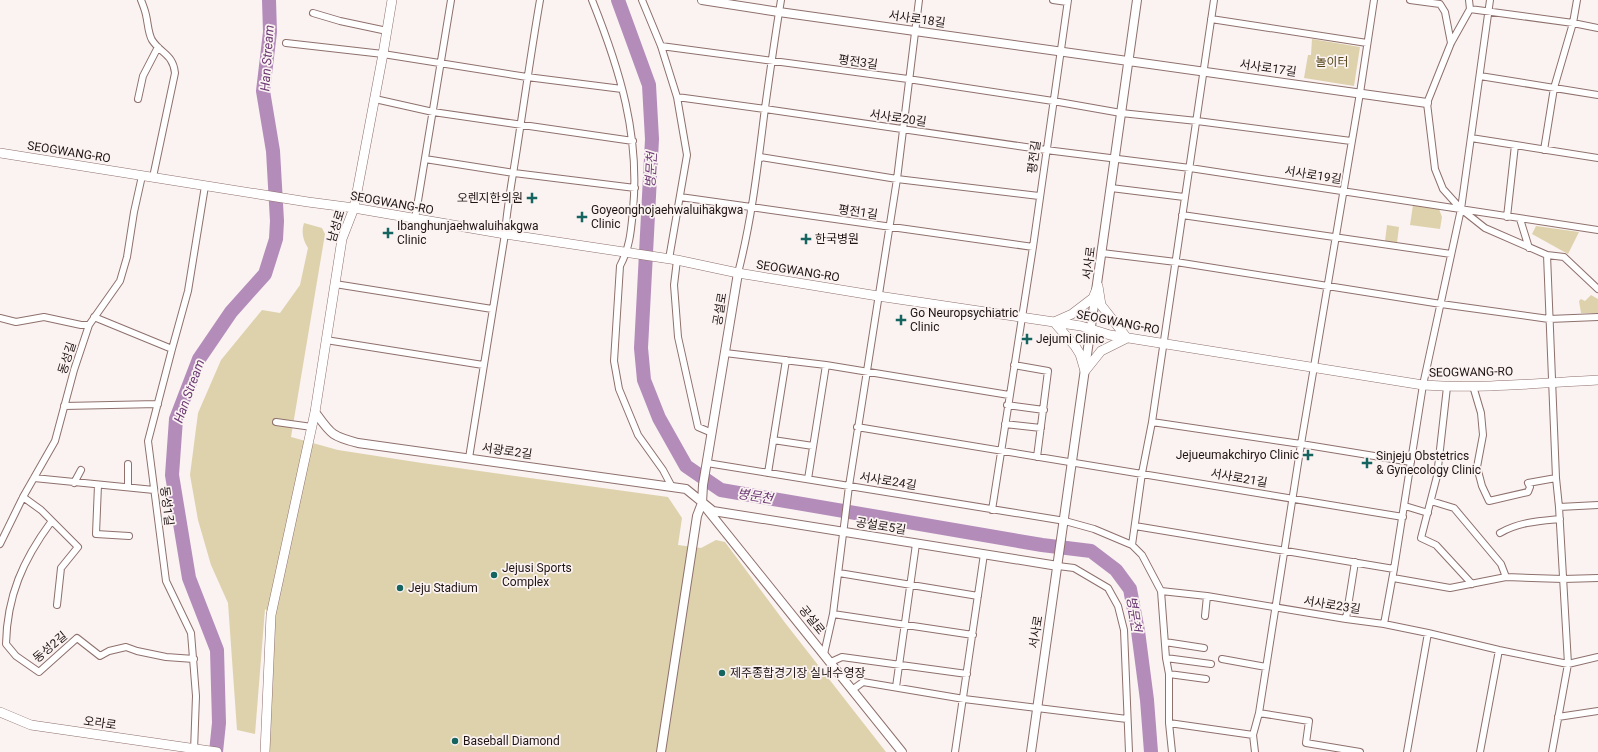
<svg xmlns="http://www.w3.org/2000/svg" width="1598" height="752" viewBox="0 0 1598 752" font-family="Roboto,'Noto Sans KR',sans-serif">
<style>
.green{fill:#ded2ac}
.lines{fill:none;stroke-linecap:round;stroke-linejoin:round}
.river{stroke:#b48cba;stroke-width:14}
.minor-casing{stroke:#8e706c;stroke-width:8}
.tertiary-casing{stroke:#8e706c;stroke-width:10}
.secondary-casing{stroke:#8e706c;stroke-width:10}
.minor{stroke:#fff;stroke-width:6}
.tertiary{stroke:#fff;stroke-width:8}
.secondary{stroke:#fff;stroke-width:9}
.poi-dot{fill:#16645f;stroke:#faf3f2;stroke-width:1.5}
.labels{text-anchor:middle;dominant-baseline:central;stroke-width:3.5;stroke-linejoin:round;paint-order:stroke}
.street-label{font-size:12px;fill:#201413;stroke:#faf3f2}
.park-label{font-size:12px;fill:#524315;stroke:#faf3f2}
.poi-label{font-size:12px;fill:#201413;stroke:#faf3f2;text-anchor:start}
.water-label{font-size:13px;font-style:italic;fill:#6d3a75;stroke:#faf3f2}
</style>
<rect width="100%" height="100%" fill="#faf3f2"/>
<path class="green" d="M1312 39 1360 47 1354 86 1304 78 1308 55H1311Z
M1413 205 1439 209 1442 217 1440 229 1410 225Z
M304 223 322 228 325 234 291 437 338 450 422 463 668 497 682 518 678 545 701 548 716 540 725 542 786 624 886 752H266L271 615 265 609 255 734 237 730 228 603 211 565 198 520 190 475 198 413 221 360 262 310 280 313 300 285 308 248C303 240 301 232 304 223Z
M1387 225 1399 227 1397 243 1385 241Z
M1536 226 1579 232 1568 254 1532 234Z
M1591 295 1598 299V313H1581L1579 301 1581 299 1585 301Z"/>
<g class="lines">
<path class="river" d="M618 0 649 85 652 139 641 348 644 380 659 418 686 466 721 490 1042 545 1091 551 1116 570 1130 589 1138 631 1147 700 1151 752
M216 752 219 723 217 650 189 578 172 475 176 419 199 359 231 312 265 274 276 239 277 221 273 151 263 91 270 32 269 0"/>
<defs>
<path id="minor" d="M141 0C143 5 145 10 146 15 148 23 148 33 152 40 161 54 173 54 175 73L153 177
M592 0C620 70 640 135 633 210 631 231 630 247 620 266L614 361 619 389 638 435 663 470 672 487
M642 0 661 46 677 97 687 155 669 259
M1053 0 1067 2
M1410 0 1440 4 1445 12 1451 43
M1469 0 1470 9 1451 43 1427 103 1435 169 1443 189 1461 209 1485 228 1547 255 1564 257 1598 289
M1470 9 1573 23 1598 28
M313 13 340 21 387 31
M1211 19 1367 43
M286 43 383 54 527 77 622 89
M661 46 908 79 1053 101 1121 113 1197 121 1351 141
M1480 76 1598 95
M677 97 765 109 1046 150 1190 168 1598 230
M138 99 143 76 158 47
M375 99 433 112 633 141
M1471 138 1598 158
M1544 150 1554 88 1573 23 1577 0
M760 157 897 179 1039 196
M425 159 514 173 635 188
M1111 188 1184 197
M680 197 1033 247
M1182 215 1451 254
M1507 217 1515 145
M415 219 451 0
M1520 219 1529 248
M1102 253 1176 262 1441 304 1549 319 1598 317
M1547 255 1556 478 1559 507 1568 664 1552 752
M677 260 674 285 678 337 698 427 712 433
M738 273C752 219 758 164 765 108 770 72 775 36 781 0
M335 284 492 309
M94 317 172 349 148 441 166 581 191 633 196 696 194 751
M0 318 16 322 44 317 81 325H89
M326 340 483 365
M172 349 188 291 205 186
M725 353 826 365 1009 395
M1014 365 1048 371 1037 457
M1473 386 1481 413 1483 435 1477 467 1482 486 1489 501 1528 492 1530 487 1528 483 1556 478
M1447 387 1437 476 1421 538 1436 545 1472 584
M1007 405 1044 410
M64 406 158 404
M276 422 312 427
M1152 422 1301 444 1411 462
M1005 424 1041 428
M857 427 1403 517
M773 440 813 446
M469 458 505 234C507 207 512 181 516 155 524 103 531 52 540 0
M707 463 1065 521 1094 529 1132 545 1142 555 1161 591 1166 658 1169 674V723L1172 752
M128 464V487
M768 473 786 360
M34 478 154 490
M808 479 826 365
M74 483 81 470
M98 485 96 534 129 536
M23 497 41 510 78 547 61 568 57 605
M1431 501 1454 508 1501 564 1506 577
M1405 506 1428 513
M1559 507 1598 505
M992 510 1033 247 1068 0
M51 522C23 560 7 596 6 644L16 656 39 672 77 638 100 656 109 651 126 647 137 651 166 657 194 659
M1135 526 1394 569
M1500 533C1519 522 1539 521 1560 519
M0 544 23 497 55 441 74 370 89 325 120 281 127 257 134 212 142 176
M1132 545 1142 473 1152 422 1214 0
M1058 566 1074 568 1108 588 1118 606 1124 630 1129 752
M839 573 978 596
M1393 578 1450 588 1506 577 1563 579 1598 578
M1161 591 1207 596 1346 619 1384 624 1428 633 1499 650 1568 664 1598 657
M833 614 973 635
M1205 616 1207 596
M1346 619 1355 562
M1384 624 1394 569 1423 385 1461 209 1490 0
M1165 642 1204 648
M824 654 833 614 849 486 897 179 919 0
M1166 658 1211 664
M1222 659 1266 667
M831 662 842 657 967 674
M1169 674 1206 679
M896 687 916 544
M852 690 863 682 964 699 1127 719
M1259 713 1309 721 1306 743 1360 752
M1558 717 1598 711
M1169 723 1253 735
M955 752 984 554
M1255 752 1253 735 1259 713 1301 444 1360 93 1374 0
M1407 752 1428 633
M1480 752 1499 650"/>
<path id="tertiary" d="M702 0 779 12 1427 103
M738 273 703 485 702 503 902 752
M315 412C331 434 331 436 358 443L672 487 686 489 713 511 1058 566
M661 752 697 516 702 503
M1031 752 1137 0"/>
<path id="secondary" d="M0 153 308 202 354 208 505 234 677 260 738 273 878 296 1081 326 1110 335 1423 385C1481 389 1540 383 1598 380
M1085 371 1080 354 1075 346 1054 322 1072 314 1093 298 1098 286
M1085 371 1101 351 1127 338 1101 305 1098 286
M0 712 31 725 217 752
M265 752 271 615 315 412 342 239 354 208 383 54 392 0"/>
</defs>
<use href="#minor" class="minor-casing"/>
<use href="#tertiary" class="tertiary-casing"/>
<use href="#secondary" class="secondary-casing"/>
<use href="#minor" class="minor"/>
<use href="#tertiary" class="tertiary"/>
<use href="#secondary" class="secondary"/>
</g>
<g class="poi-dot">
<path d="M530 192h4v4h4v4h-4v4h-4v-4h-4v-4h4z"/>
<path d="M580 211h4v4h4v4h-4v4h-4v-4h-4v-4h4z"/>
<path d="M386 227h4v4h4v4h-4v4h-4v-4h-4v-4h4z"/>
<path d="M804 233h4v4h4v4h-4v4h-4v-4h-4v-4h4z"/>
<path d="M899 314h4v4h4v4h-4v4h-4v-4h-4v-4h4z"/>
<path d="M1025 333h4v4h4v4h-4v4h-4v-4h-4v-4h4z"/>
<path d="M1306 449h4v4h4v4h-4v4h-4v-4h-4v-4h4z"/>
<path d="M1365 457h4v4h4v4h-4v4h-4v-4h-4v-4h4z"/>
<circle cx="494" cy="575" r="4"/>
<circle cx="400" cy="588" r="4"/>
<circle cx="722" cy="673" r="4"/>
<circle cx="455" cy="741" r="4"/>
</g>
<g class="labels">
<g class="street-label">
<text transform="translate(917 19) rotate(8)">서사로18길</text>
<text transform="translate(858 62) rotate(8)">평전3길</text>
<text transform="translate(1268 68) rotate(8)">서사로17길</text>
<text transform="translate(898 118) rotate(8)">서사로20길</text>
<text transform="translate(69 152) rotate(9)">SEOGWANG-RO</text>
<text transform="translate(1034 157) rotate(-82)">평전길</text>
<text transform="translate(1313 175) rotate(9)">서사로19길</text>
<text transform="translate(392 203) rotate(10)">SEOGWANG-RO</text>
<text transform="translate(858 212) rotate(8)">평전1길</text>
<text transform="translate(336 226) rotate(-73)">남성로</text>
<text transform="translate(1089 263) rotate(-83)">서사로</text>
<text transform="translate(798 271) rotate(9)">SEOGWANG-RO</text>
<text transform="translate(720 309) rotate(-81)">공설로</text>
<text transform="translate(1118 322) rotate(11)">SEOGWANG-RO</text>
<text transform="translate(67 358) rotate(-72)">동성길</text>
<text transform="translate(1471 372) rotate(-1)">SEOGWANG-RO</text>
<text transform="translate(507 451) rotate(8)">서광로2길</text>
<text transform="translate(1239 478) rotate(10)">서사로21길</text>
<text transform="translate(888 481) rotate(9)">서사로24길</text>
<text transform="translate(167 506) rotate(83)">동성1길</text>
<text transform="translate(881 526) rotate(9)">공설로5길</text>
<text transform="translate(1332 605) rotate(9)">서사로23길</text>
<text transform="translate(812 620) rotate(51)">공설로</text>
<text transform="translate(1036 632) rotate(-81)">서사로</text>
<text transform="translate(50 647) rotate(-40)">동성2길</text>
<text transform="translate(100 723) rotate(8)">오라로</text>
</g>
<g class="park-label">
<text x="1332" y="62">놀이터</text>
</g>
<g class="poi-label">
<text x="523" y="198" text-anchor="end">오렌지한의원</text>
<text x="591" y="210">Goyeonghojaehwaluihakgwa<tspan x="591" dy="14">Clinic</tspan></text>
<text x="397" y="226">Ibanghunjaehwaluihakgwa<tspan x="397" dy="14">Clinic</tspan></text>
<text x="815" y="239">한국병원</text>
<text x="910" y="313">Go Neuropsychiatric<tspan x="910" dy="14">Clinic</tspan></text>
<text x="1036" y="339">Jejumi Clinic</text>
<text x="1299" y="455" text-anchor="end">Jejueumakchiryo Clinic</text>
<text x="1376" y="456">Sinjeju Obstetrics<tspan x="1376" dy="14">&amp; Gynecology Clinic</tspan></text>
<text x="502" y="568">Jejusi Sports<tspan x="502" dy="14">Complex</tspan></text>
<text x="408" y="588">Jeju Stadium</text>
<text x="730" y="673">제주종합경기장 실내수영장</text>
<text x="463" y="741">Baseball Diamond</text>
</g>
<g class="water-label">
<text transform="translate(267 58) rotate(-86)">Han Stream</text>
<text transform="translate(651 170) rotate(-87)">병문천</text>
<text transform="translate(189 391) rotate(-70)">Han Stream</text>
<text transform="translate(755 496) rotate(9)">병문천</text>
<text transform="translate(1134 614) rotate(81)">병문천</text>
</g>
</g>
</svg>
